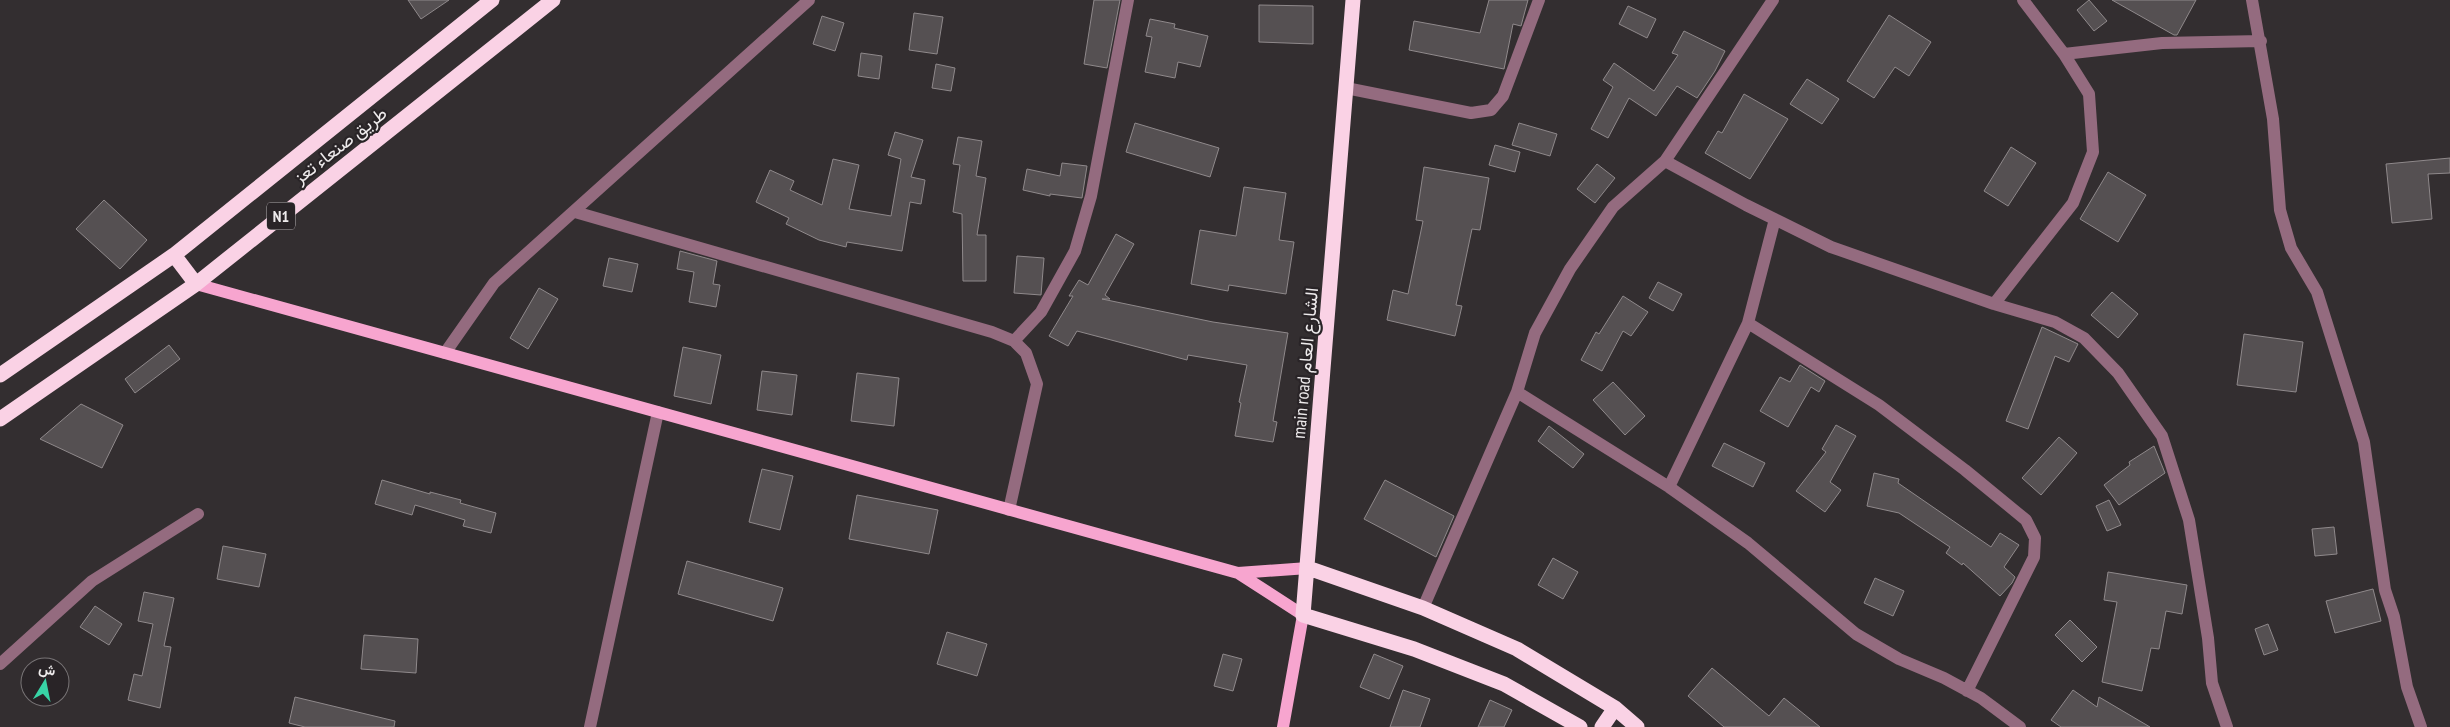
<svg xmlns="http://www.w3.org/2000/svg" width="2450" height="727" viewBox="0 0 2450 727" font-family="'PT Sans Narrow',Vazirmatn,sans-serif">
<style>
.building{fill:#555052;stroke:#8f898b}
.lines{fill:none;stroke-linecap:round;stroke-linejoin:round}
.minor{stroke:#946b7f;stroke-width:12}
.major{stroke:#f7a5cf;stroke-width:12}
.highway{stroke:#fad2e5;stroke-width:15}
.labels{text-anchor:middle;dominant-baseline:central;stroke-width:4.5;stroke-linejoin:round;paint-order:stroke}
.shield{fill:#292427;stroke:#b3afb1;stroke-width:1}
.shield-label{font-size:16px;font-weight:bold;fill:#eeebec}
.street-label{font-size:18px;fill:#eeebec;stroke:#292427}
</style>
<rect width="100%" height="100%" fill="#332e30"/>
<path class="building" d="M408 0H449L421 19Z
M1094 0H1120L1107 68 1084 64Z
M1489 0H1528L1521 26 1513 24 1504 69 1409 50 1414 21 1480 33Z
M2089 0 2107 21 2094 31 2077 10Z
M2112 0H2196L2177 35H2174Z
M1259 5 1313 6V44L1259 42Z
M1628 6 1656 19 1647 38 1619 24Z
M914 13 943 17 937 54 909 50Z
M1889 15 1931 42 1909 76 1895 67 1874 98 1847 81Z
M822 16 844 23 835 51 813 44Z
M1150 19 1175 24 1174 28 1208 36 1200 67 1178 62 1175 78 1145 72 1152 37 1146 36Z
M1684 31 1725 51 1715 71 1697 98 1677 86 1656 116 1629 98 1608 138 1591 129 1613 87 1603 80 1614 63 1654 91 1678 55 1672 53Z
M861 53 882 56 879 79 858 76Z
M936 64 955 68 951 91 932 88Z
M1807 79 1839 99 1822 124 1790 104Z
M1744 94 1788 119 1750 179 1705 153 1718 131 1722 133Z
M1135 123 1219 148 1210 177 1126 152Z
M1519 123 1557 134 1550 156 1512 145Z
M895 132 923 140 911 177 925 180 921 204 910 202 902 251 847 242 846 247 819 240 786 224 789 218 756 202 770 170 794 181 790 190 822 205 833 159 859 165 849 209 891 216 901 159 888 155Z
M958 137 982 141 976 176 986 178 977 235H986V281H963L962 214 953 212 960 165 953 164Z
M1495 145 1520 152 1515 172 1489 165Z
M2011 147 2036 163 2008 206 1984 191Z
M2450 158V173L2428 174 2432 219 2392 223 2386 164Z
M1062 163 1087 166 1082 198 1050 194V196L1023 190 1027 169 1060 176Z
M1597 164 1615 178 1595 203 1577 189Z
M1424 167 1489 178 1480 230 1472 229 1456 305 1462 306 1455 336 1387 320 1393 290 1408 294 1423 221 1416 220Z
M2108 172 2146 195 2118 242 2080 219Z
M1244 187 1286 193 1279 240 1294 242 1286 294 1229 285 1228 291 1191 284 1200 230 1236 236Z
M104 200 147 240 120 269 76 229Z
M1116 234 1134 244 1105 295 1110 299H1102L1213 322 1288 333 1273 421 1277 422 1273 442 1235 436 1241 403 1239 402 1247 365 1188 355 1187 360 1077 331 1068 346 1049 336 1073 296H1069L1079 280 1088 285Z
M680 251 717 261 713 284 720 285 716 307 689 302 694 272 677 269Z
M1017 256 1044 258 1041 295 1014 293Z
M609 258 638 264 632 292 603 286Z
M1658 282 1682 294 1673 311 1649 298Z
M539 288 558 299 528 349 510 338Z
M2112 292 2138 314 2118 338 2091 315Z
M1623 296 1648 312 1631 336 1623 331 1602 371 1581 360 1596 332 1599 334Z
M2042 327 2078 344 2069 362 2055 356 2028 429 2006 421Z
M2244 334 2303 342 2296 392 2237 385Z
M169 345 180 359 135 393 125 379Z
M683 347 721 355 711 404 674 396Z
M1800 365 1825 381 1819 392 1811 387 1788 427 1760 411 1780 377 1790 382Z
M762 371 797 375 792 415 757 410Z
M857 373 899 378 894 426 851 421Z
M1613 382 1645 416 1625 435 1593 400Z
M81 404 123 425 102 468 40 439Z
M1836 425 1856 436 1830 482 1841 490 1825 512 1796 491 1826 452 1822 449Z
M1549 426 1584 454 1573 468 1538 441Z
M2059 437 2077 453 2041 495 2022 478Z
M1724 443 1765 463 1753 487 1712 466Z
M2154 446 2165 473 2119 505 2104 485 2130 465 2129 462Z
M762 469 793 476 780 530 749 522Z
M1874 473 1899 479 1898 483 1991 547 2000 533 2019 545 2004 567 2015 577 2012 583 2000 596 1963 563 1962 565 1946 553 1950 547 1899 513 1867 506Z
M382 480 430 494V492L461 500 460 503 496 513 491 533 463 526 465 520 415 505 412 515 375 504Z
M1385 480 1454 516 1436 557 1364 519Z
M857 495 938 510 929 554 849 539Z
M2109 500 2121 525 2107 531 2096 506Z
M2334 527 2337 554 2315 556 2312 529Z
M223 546 266 554 259 587 217 579Z
M1553 558 1578 572 1563 599 1538 585Z
M687 561 783 588 773 621 678 594Z
M2108 572 2187 585 2182 614 2166 611 2159 649 2151 648 2142 691 2102 682 2117 602 2104 600Z
M1875 578 1904 591 1893 616 1864 603Z
M2373 589 2381 621 2335 633 2326 601Z
M144 592 174 598 164 646 171 647 160 708 128 700 134 674 142 676 153 624 138 621Z
M95 606 122 624 109 645 80 627Z
M2070 620 2097 647 2082 662 2055 635Z
M2268 624 2278 650 2264 655 2255 629Z
M947 632 987 644 977 676 937 664Z
M364 635 418 639 416 673 361 669Z
M1223 654 1242 659 1233 691 1214 686Z
M1374 654 1403 666 1389 699 1360 687Z
M1712 668 1769 716 1784 698 1820 727H1724L1688 696Z
M1403 690 1430 699 1420 727H1390Z
M2073 690 2097 707 2099 697 2150 727H2061L2051 720Z
M295 697 395 721 394 727H305L289 723Z
M1490 700 1512 710 1504 727H1478Z"/>
<g class="lines">
<path class="minor" d="M2252 0 2273 119 2280 210 2291 248 2317 292 2364 442 2385 590 2394 617 2407 687 2421 727
M2064 54 2162 43 2261 41
M1346 88 1471 113 1491 110 1503 96 1539 0
M1665 161 1746 205 1831 247 1994 304 2055 322 2084 338 2118 373 2162 436 2189 520 2208 638 2212 683 2227 727
M575 212 992 332 1014 341 1026 353 1037 384 1009 510
M1994 304 2073 203 2093 152 2089 94 2064 54 2023 0
M1748 323 1879 405 1965 470 2026 520 2035 538 2034 557 1967 691
M1014 341 1041 312 1075 251 1091 196 1128 0
M445 353 494 283 809 0
M1517 392 1669 487 1748 543 1856 634 1899 659 1944 678 1981 698 2020 727
M1669 487 1748 323 1775 219
M1423 608 1517 392 1535 333 1570 269 1613 207 1665 161 1773 0
M0 664 92 581 198 514
M590 727 658 412"/>
<path class="major" d="M196 284 1238 573
M1283 727 1303 615 1238 573 1308 568"/>
<path class="highway" d="M1353 0 1303 615 1414 649 1504 684 1580 727
M174 255 196 284
M0 375 174 255 492 0
M0 419 196 284 553 0
M1308 568 1423 608 1517 649 1615 708 1637 727
M1602 727 1615 708"/>
</g>
<g class="labels">
<rect class="shield" x="267" y="202.5" width="28" height="27" rx="4"/>
<g class="shield-label">
<text x="281" y="216">N1</text>
</g>
<g class="street-label">
<text transform="translate(340 145) rotate(-38)">طريق صنعاء تعز</text>
<text transform="translate(1305 363) rotate(-85)">main road الشارع العام</text>
</g>
</g>
<g transform="translate(45 682) rotate(10)"><circle r="24" fill="#292427" stroke="#787476"/>
<path d="M0-4L9 19L0 12L-9 19Z" fill="#38d4a6"/>
<text y="-8" font-size="14" font-weight="bold" text-anchor="middle" fill="#eeebec">ش</text>
</g>
</svg>
